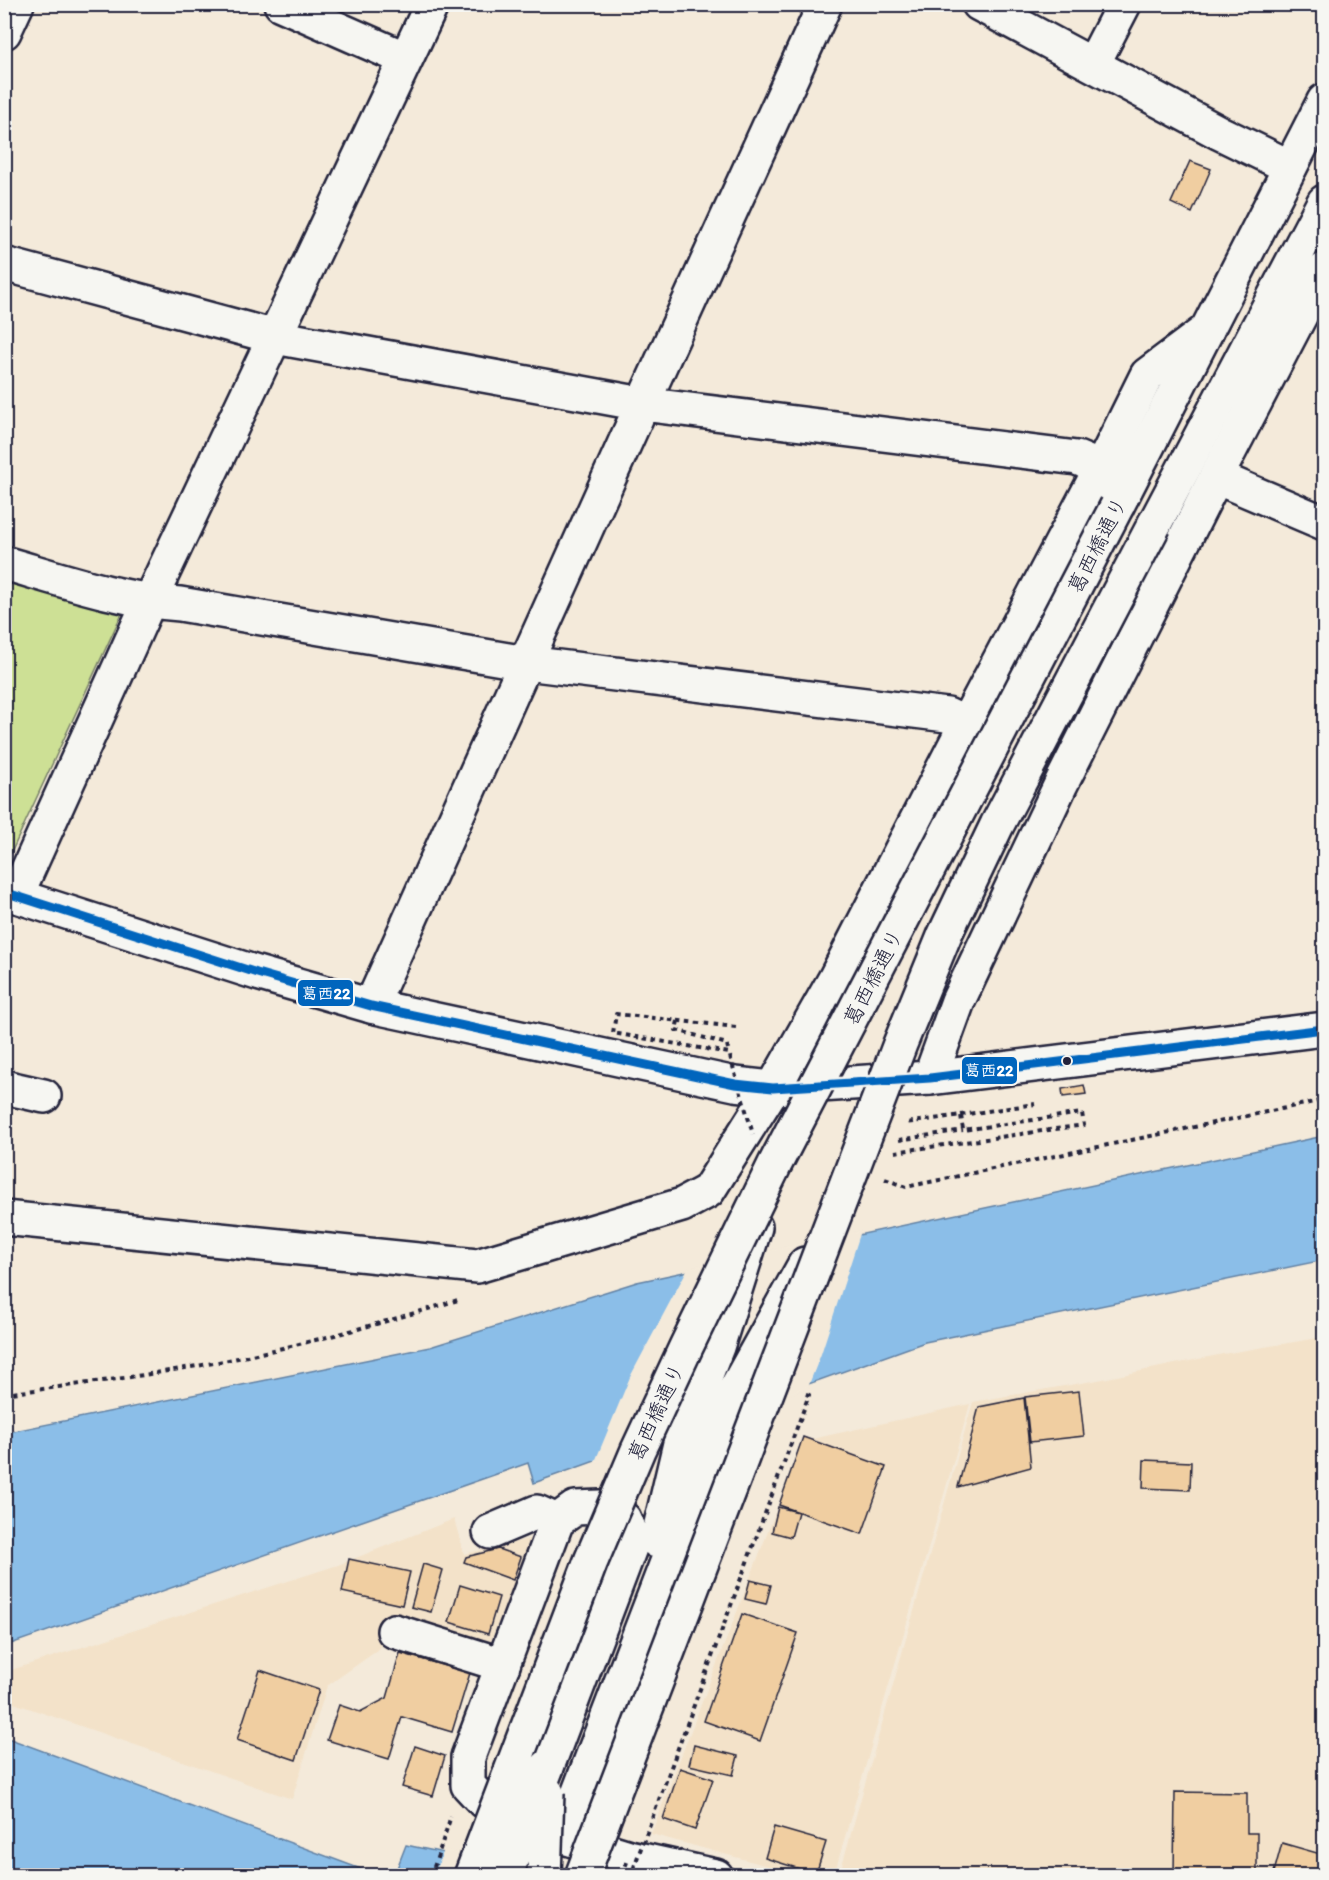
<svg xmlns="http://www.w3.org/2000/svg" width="1329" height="1880" viewBox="0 0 1329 1880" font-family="Itim,'Klee One',sans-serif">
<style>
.built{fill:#f3e2c9}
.green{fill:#cde095;stroke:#788168;stroke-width:1.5}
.water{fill:#8bbee8;stroke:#6180a3;stroke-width:1.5}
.pier{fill:#f4eada}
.building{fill:#f0cea1;stroke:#22223b;stroke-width:1.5}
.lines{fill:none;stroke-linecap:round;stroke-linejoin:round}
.minor-casing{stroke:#22223b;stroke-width:38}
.major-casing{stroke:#22223b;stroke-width:38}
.path{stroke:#22223b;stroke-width:4;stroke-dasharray:4.5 4.5;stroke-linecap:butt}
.minor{stroke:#f6f6f2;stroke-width:33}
.major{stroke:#f6f6f2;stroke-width:33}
.major-bridge-casing{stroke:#22223b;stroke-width:38;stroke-linecap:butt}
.path-bridge{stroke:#22223b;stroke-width:4;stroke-dasharray:4.5 4.5;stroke-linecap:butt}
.major-bridge{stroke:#f6f6f2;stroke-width:33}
.bus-1-casing{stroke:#f6f6f2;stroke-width:14}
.bus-1{stroke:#0065bd;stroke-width:9}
.bus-dot{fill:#22223b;stroke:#f6f6f2;stroke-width:2}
.labels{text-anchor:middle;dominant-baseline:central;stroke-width:4.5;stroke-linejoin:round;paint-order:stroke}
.street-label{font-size:21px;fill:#22223b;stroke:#f6f6f2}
.line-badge{stroke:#f6f6f2;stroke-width:2}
.badge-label{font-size:16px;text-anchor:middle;font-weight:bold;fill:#fff}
</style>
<rect width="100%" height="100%" fill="#f4eada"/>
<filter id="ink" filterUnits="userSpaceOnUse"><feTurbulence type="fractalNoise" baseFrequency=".0167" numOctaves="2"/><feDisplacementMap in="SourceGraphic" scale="12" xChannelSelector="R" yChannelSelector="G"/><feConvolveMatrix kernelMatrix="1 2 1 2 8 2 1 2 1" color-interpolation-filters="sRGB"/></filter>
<g filter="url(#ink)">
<path class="built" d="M1324 1337V1875L839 1876 973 1402 1098 1380 1223 1354Z
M970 1404 834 1875H801L651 1834 803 1441Z
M454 1519 464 1554 533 1538 490 1643 395 1613 378 1650 327 1686 292 1799 5 1700V1672L338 1565Z"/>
<path class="green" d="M5 578 123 611 11 853 5 851Z"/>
<path class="water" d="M1324 1136V1260L925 1342 534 1483 528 1463 5 1646 4 1433 430 1347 637 1282Z
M4 1737H5L377 1875H5Z
M406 1845 549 1875 394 1876Z"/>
<path class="pier" d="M861 1231 821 1354 808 1387 594 1464 630 1377 688 1268Z
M444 1850 550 1873 552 1876 434 1875Z"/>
<path class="building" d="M1190 161 1211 169 1192 213 1171 203Z
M1084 1085 1086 1094 1063 1097 1062 1089Z
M1079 1391 1084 1436 1030 1442 1025 1397Z
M1024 1398 1031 1467 958 1487 979 1407Z
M803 1437 886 1467 862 1534 779 1505Z
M1144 1460 1191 1462 1190 1490 1143 1488Z
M778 1507 798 1512 791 1537 772 1532Z
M498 1549 521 1557 513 1580 464 1562 466 1557Z
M349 1559 410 1572 402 1605 342 1592Z
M423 1564 443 1570 431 1612 411 1607Z
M750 1580 771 1585 766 1604 745 1599Z
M460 1585 499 1597 488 1634 449 1622Z
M742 1614 798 1633 760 1741 704 1721Z
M400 1653 470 1673 452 1732 402 1717 389 1759 327 1740 339 1705 360 1712 387 1698Z
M260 1670 319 1690 296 1760 237 1740Z
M694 1745 738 1756 733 1775 689 1765Z
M415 1746 445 1756 433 1796 402 1787Z
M680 1768 713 1779 695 1830 663 1819Z
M1175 1792 1247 1793V1833H1257V1876H1174Z
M774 1827 826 1842 816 1874 765 1858Z
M1282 1843 1324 1855V1876H1273Z"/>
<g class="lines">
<defs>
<path id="minor" d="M281 4 406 59
M979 4 1220 133 1290 167
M4 32 17 4
M1093 64 1124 4
M4 264 275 337 642 404 1077 458 1101 468
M1216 477 1324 523
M4 563C63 580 120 600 180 604L526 663 947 715 966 724
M16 896 149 602 432 4
M371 1006 632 427 825 4
M930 1078 958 1001 1061 784 1216 477 1324 270
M4 1087 44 1096
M4 1218 477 1266 682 1205 708 1191 773 1088 835 979 966 724 1101 468 1147 375 1207 330
M490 1532 537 1512 557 1521
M394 1631 503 1665
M567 1838 629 1857 716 1876"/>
<path id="major" d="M1117 506 1324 101
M1154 525 1324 202
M4 892 257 973 371 1006 735 1084 773 1088 930 1078 1324 1029
M657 1541 682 1435 717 1347 755 1227
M547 1767 633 1540 624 1519 600 1507 575 1508 557 1521 468 1757V1785L484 1802 562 1836 729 1401 805 1264"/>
</defs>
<use href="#minor" class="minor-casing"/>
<use href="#major" class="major-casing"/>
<path class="path" d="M678 1021 676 1030 727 1044 728 1049
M961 1115 1035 1104
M899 1140 963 1130
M895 1152 1084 1125 1082 1113 963 1130 961 1115 906 1123
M885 1179 906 1187 1324 1100
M4 1394C83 1384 161 1374 238 1358 313 1342 386 1322 458 1300
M431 1876 451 1816"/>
<use href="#minor" class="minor"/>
<use href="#major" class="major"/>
<defs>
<path id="major-bridge" d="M507 1871 547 1767
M471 1876 591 1561 638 1450 686 1347 775 1164 1117 506
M544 1876 547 1793
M582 1876 900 1044 945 934 997 825 1154 525"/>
</defs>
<use href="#major-bridge" class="major-bridge-casing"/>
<path class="path-bridge" d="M736 1027 616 1014 613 1033 729 1053 753 1134
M624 1863 634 1867 809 1395 803 1393"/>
<use href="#major-bridge" class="major-bridge"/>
<defs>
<path id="bus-1" d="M4 892 257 973 371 1006 735 1084 773 1088 930 1078 1324 1029"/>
</defs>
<use href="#bus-1" class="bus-1-casing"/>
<use href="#bus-1" class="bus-1"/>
</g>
</g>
<circle class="bus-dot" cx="1067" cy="1061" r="5"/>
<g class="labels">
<g class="street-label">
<text transform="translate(1097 545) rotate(-63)">葛西橋通り</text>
<text transform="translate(873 977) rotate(-63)">葛西橋通り</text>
<text transform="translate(656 1412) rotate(-65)">葛西橋通り</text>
</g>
</g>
<g class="line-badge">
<rect x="297" y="979" width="57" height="28" rx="6" fill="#0065bd"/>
<rect x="961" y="1056" width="57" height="29" rx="6" fill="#0065bd"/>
</g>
<g class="badge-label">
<text x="326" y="999">葛西22</text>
<text x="989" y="1076">葛西22</text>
</g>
<rect width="1329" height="1880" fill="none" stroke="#f6f6f2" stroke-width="24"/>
<rect x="12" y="12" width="1305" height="1856" fill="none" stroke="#22223b" stroke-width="2" filter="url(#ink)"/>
</svg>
